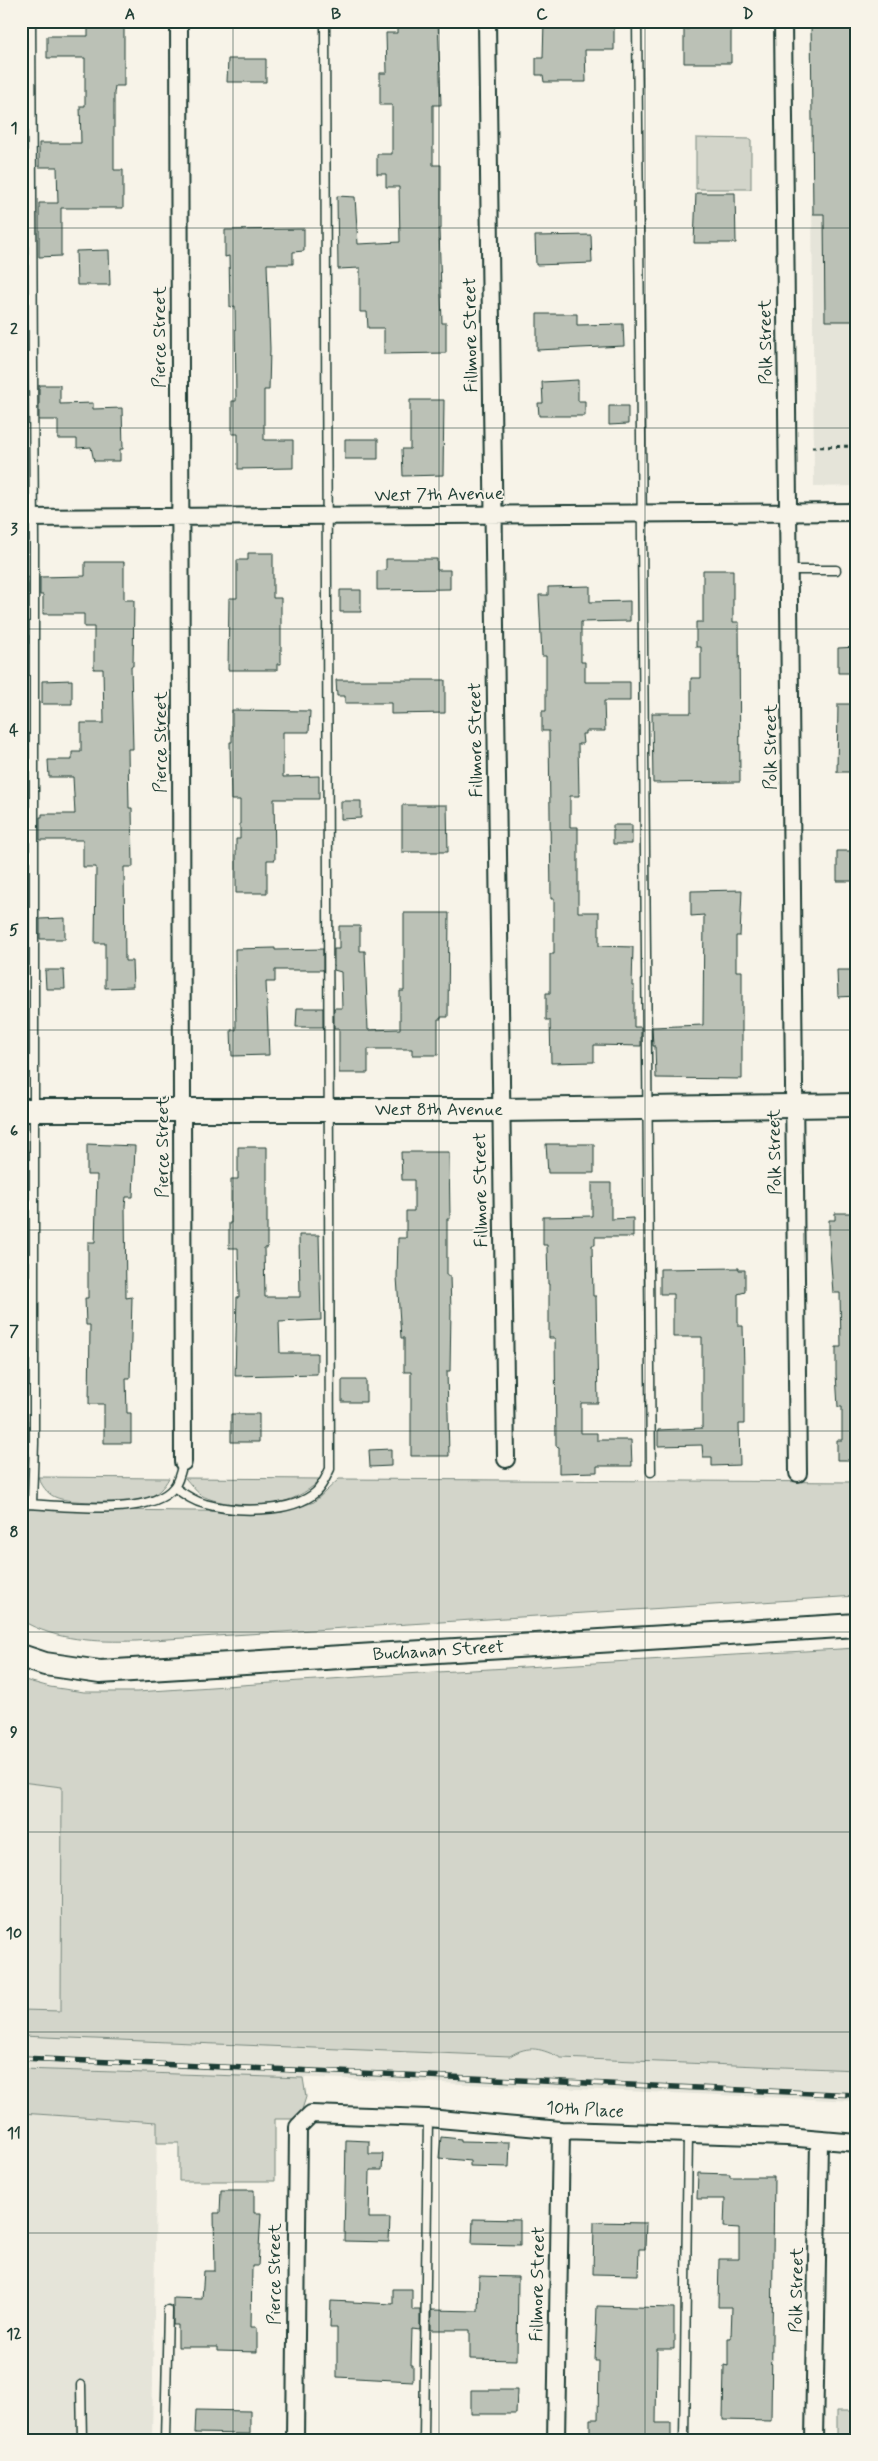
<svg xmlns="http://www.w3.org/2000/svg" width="878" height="2461" viewBox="0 0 878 2461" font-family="Mynerve,sans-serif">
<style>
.built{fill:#e5e4d9}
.green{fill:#d3d5ca;stroke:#79897f}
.building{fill:#bbc1b6;stroke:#1f3d34}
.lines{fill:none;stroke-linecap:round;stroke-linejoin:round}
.lane-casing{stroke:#1f3d34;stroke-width:11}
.street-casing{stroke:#1f3d34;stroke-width:20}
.secondary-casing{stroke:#1f3d34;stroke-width:26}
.path{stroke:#1f3d34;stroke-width:3;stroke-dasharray:4 4;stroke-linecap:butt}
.lane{stroke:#f7f3e8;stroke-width:8}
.street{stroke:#f7f3e8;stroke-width:16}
.secondary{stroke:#f7f3e8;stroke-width:22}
.rail-casing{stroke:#1f3d34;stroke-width:5.5}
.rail{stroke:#f7f3e8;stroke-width:4;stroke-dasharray:11;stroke-linecap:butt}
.grid{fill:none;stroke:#1f3d34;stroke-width:1;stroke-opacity:0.55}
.labels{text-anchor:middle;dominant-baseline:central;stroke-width:4;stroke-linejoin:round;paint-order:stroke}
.street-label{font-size:18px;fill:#1f3d34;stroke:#f7f3e8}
.neatline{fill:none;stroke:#1f3d34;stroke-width:2}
.grid-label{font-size:16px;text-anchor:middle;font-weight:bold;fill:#1f3d34}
</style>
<rect width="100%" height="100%" fill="#f7f3e8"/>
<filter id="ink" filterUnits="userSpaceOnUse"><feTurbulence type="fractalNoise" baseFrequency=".02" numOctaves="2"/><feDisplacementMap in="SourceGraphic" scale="10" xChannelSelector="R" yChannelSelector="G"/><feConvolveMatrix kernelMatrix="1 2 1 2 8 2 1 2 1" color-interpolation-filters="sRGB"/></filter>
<g filter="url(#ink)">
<path class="built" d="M811 21H857V486L814 487Z
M21 1782 62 1786 61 2012 21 2010Z
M21 2036 544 2050 561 2058 857 2070V2101L349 2079 21 2069Z
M21 2113 157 2122 152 2440H21Z"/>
<path class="green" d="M696 138 751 139V189H696Z
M38 1477 169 1478C164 1487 157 1495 147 1498 131 1503 69 1504 55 1497 46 1493 42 1485 38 1477Z
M185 1478 322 1479C310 1489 298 1498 282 1502 262 1507 219 1506 201 1495 195 1491 190 1483 185 1478Z
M339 1479 857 1482V1596L136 1641C96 1642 56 1641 21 1620V1509L282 1512 314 1502Z
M857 1648V2070L561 2058C542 2049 529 2044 510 2056L21 2036V2010L61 2011 62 1787 21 1782V1679L50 1687 84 1692H137L420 1673Z
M21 2069 303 2078 306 2097 299 2119H275V2181H179V2143H157V2122L21 2113Z
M837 2411H857V2440H837Z"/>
<path class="building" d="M88 21H124V86H115L114 93V170H123V208H61V256L39 257V203H58L57 167H39V143H81L80 106H85V58H47V36H88Z
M397 21H438L441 105H433V165H441V229H439L442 323H446V353L384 354V328H368L367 312H360V268L338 269 337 196 355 197 358 244 400 242 399 187H386V174H377V154H392V105H380V73H387L386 33H397Z
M544 21H614V50H585L586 82H544L543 75H536V58H543Z
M811 21H857V321H825L824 214H813Z
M731 23V63H684V29H689V24Z
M228 59H266V82H227Z
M696 193H735L736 243H694Z
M304 229V251L293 252V264H267L270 349 269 390H264V440H293V468L238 469V434H232V401H236L235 306 230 307 229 256 225 257V230Z
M591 235 592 263 536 265 535 236Z
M109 250 110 285H77L76 251Z
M537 314H577V325L623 324 624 346 537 350Z
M578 380V401H585V416H539L538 403H543L542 382Z
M39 385H60V404L93 403V409L122 408 123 449H120V461H94L91 447 77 448V439H58V420H39Z
M410 400H444L443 475 403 476 402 449H410Z
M609 406H628V424L609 425Z
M345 439H378V459H345Z
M248 553H273V598H281V664H277V670H228L229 598H237V560H248Z
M386 559H437V570H450V589L377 590V571L386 570Z
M85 562H124V600H134L133 666H131L133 749H128L129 808H132L133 867H124L125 961H132L133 987 105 988V943H95L96 867H83V840H40V817H42V814H75L73 777H49L48 760H72V752H81V723H104L103 669H94V627H84V614H43V595H40V577L85 576Z
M703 570H733V622H739L740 782 653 783 652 713H691V678H701V647H696V622H703Z
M28 577V595H21V578Z
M590 586V602L630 601V621L581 622V662H585V682H630V701H604L605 731H586V734H582L583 744H578L579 796H570V827H578V912H599V946L633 947 632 986H634V1027H641V1046L594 1045V1062L551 1063 550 1020H546V993H550V954H554V899H551L549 731H542V711H546V656H542L539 595H548V587Z
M340 590H361V612H340Z
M857 647V673H838V648Z
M72 680V704H42V681Z
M336 680H445V713L391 714V703H345V696H337Z
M838 704H857V772H837Z
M232 710 310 711 309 732H283V777L319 776V799H274L275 860H267V893H236V839H240V800H231L230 742H232Z
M341 801H361V818L341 819Z
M402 805H447L448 852H402Z
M21 817H28V841H21Z
M613 825H632V844H613Z
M837 851H857V881H837Z
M742 890 740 936H736V971H742V1079L656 1078 655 1046H653L652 1027 703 1025 704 915 691 916V891Z
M404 913H449L448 1017H441V1019H438V1055H412V1049H368V1073H339V1028H334V1008H342L341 972 334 970V949H339V926H360V951H365L368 1030 400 1029V991H404Z
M65 918V939H40V919Z
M21 919H28V939H21Z
M275 948V950L323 949V970H275V982H266L269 1055 232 1056 231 1030H236L235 949Z
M45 970H64L65 989H46Z
M837 970H857V996L838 997Z
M297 1008H323V1027H296Z
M87 1144 135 1146 133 1197H126L125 1206 126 1298 132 1297 130 1378H126L127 1413H131V1443H104V1404H89L90 1325H86L85 1298H88V1242H95L97 1175H87Z
M546 1144H594V1173H548Z
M238 1147H267V1248H264L265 1297H300L299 1235H319L321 1320 279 1322 280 1353H317V1374L235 1376 237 1297H239L238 1248H229V1223H231V1179H238Z
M401 1152H449L450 1219H447V1276H450L451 1310 450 1371H447L449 1456H411V1372H404V1338H401L397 1277 398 1238H406V1211H414V1180H402Z
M592 1183H611V1219L633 1218V1237H595V1245H592L593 1296H596L598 1403H581V1433H597V1440H631L632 1466H597V1472L559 1473V1447L556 1446 555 1338H549V1284H548L547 1245H543V1217L592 1216Z
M835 1213H857V1460H837V1440H842V1407H838L836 1374V1347H841L840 1293H833L829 1236V1220H835Z
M739 1268V1270H745V1292L738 1294V1326H743L744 1370V1424H739L740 1465 712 1466V1457H703L702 1445 658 1446V1430L702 1428V1337H673V1294H660V1269Z
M342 1380H366V1402H342Z
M231 1414H259V1442H231Z
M391 1449V1466L370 1467 369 1450Z
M441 2137 461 2139V2141L510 2142 509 2167 470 2166V2161L439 2158Z
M346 2140 369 2141V2154H383L382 2170H370L369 2218H390L389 2242 344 2241Z
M698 2173 730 2174V2177H774L771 2421 723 2420 724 2365 728 2366V2338H731L732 2307H718L719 2259H739V2228L724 2227 725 2199H697Z
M221 2190H254V2213H261L258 2266H252L251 2327H257V2352L218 2351V2347H178V2325H173V2298L202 2299 204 2271H215L214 2213H220Z
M473 2219 520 2220V2245L472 2244Z
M594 2222 646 2223 645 2249H639L638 2275 593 2274Z
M479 2276 518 2277 517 2360 470 2359V2330H431V2310L478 2311Z
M393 2289H412V2310H420V2330L412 2329 411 2365H413V2381L337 2377V2327H330L331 2301 393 2304Z
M597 2306 674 2308V2349H657L656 2423H671V2440H590V2419H598L599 2361H595Z
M471 2390H517L516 2414H471Z
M196 2410 250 2411V2434L195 2433Z"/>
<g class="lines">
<defs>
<path id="lane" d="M31 21 34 542V1443L32 1504
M637 21 651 1472
M790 570H836
M174 1487C184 1494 193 1501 205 1504 234 1512 292 1514 316 1492 323 1485 326 1477 330 1469L325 21
M21 1504C57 1504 150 1519 174 1487 179 1481 181 1470 183 1462
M81 2385 82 2440
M165 2440 168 2310
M424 2440 428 2118
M684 2440 688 2134"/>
<path id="street" d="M179 21 183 1462
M487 21 506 1459
M783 21 798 1473
M21 518 857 512
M295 2440 298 2127 311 2114 428 2118 561 2130 787 2137 857 2143
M556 2440 561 2130
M814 2440 819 2141"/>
<g id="secondary">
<path id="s1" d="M21 1110H500L857 1105"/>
<path id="s2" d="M21 1656 45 1664 100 1672 857 1625"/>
</g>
</defs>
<use href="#lane" class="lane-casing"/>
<use href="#street" class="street-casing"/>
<use href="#secondary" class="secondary-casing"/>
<path class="path" d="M812 447 857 446"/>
<use href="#lane" class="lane"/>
<use href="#street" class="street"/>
<use href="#secondary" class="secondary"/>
<defs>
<path id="rail" d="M21 2058 857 2095"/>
</defs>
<use href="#rail" class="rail-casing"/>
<use href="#rail" class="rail"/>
</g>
</g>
<path class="grid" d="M233 21V2440M439 21V2440M645 21V2440M21 228H857M21 428H857M21 629H857M21 830H857M21 1030H857M21 1230H857M21 1431H857M21 1632H857M21 1832H857M21 2032H857M21 2233H857"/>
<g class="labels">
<g class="street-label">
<text transform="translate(471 335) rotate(-91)">Fillmore Street</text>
<text transform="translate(160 337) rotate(-90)">Pierce Street</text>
<text transform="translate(766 342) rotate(-91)">Polk Street</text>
<text transform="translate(439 495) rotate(-1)">West 7th Avenue</text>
<text transform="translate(476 740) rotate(-91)">Fillmore Street</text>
<text transform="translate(161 742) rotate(-90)">Pierce Street</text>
<text transform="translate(771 747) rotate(-90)">Polk Street</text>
<text stroke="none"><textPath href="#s1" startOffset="418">West 8th Avenue</textPath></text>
<text transform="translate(163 1147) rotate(-90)">Pierce Street</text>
<text transform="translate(775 1152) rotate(-91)">Polk Street</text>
<text transform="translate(481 1190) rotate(-91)">Fillmore Street</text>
<text stroke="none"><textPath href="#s2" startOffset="420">Buchanan Street</textPath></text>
<text transform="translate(585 2110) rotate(3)">10th Place</text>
<text transform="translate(275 2274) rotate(-90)">Pierce Street</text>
<text transform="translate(538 2284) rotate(-89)">Fillmore Street</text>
<text transform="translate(797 2290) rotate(-89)">Polk Street</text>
</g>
</g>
<rect width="878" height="2461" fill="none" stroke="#f7f3e8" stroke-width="55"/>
<rect x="28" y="28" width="822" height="2406" class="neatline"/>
<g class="grid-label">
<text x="130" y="19">A</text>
<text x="336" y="19">B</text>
<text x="542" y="19">C</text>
<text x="748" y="19">D</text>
<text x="14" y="133">1</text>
<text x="14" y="334">2</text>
<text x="14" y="534">3</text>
<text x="14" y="735">4</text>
<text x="14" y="935">5</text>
<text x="14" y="1136">6</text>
<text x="14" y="1336">7</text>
<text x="14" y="1537">8</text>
<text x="14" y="1737">9</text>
<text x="14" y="1938">10</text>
<text x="14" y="2138">11</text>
<text x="14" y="2339">12</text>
</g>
</svg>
